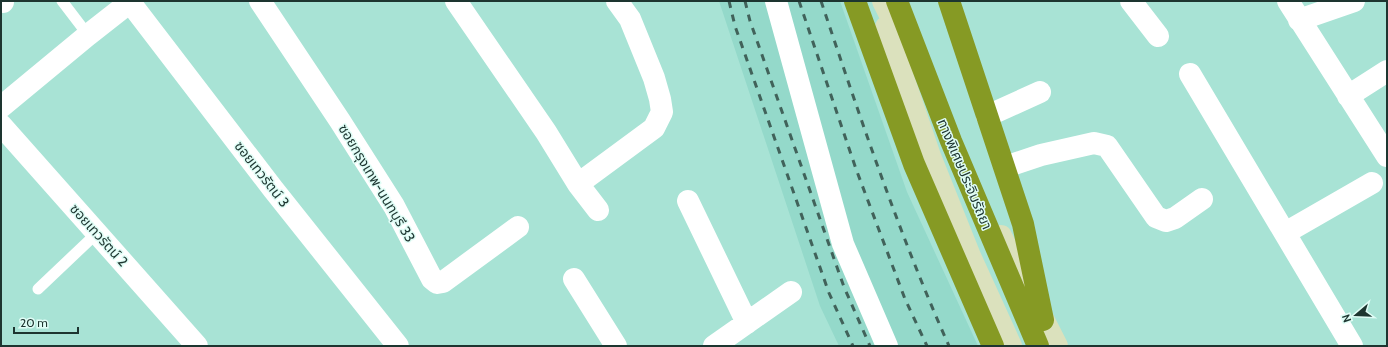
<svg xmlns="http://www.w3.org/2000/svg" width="1388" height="347" viewBox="0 0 1388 347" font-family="Cabin,'Noto Sans Thai',sans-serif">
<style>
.built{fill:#94d9ca}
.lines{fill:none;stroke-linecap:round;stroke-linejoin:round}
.service{stroke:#fff;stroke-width:11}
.minor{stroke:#fff;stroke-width:22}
.secondary{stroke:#dbe1bd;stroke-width:22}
.motorway{stroke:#869a24;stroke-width:22}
.rail{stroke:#41625a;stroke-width:3;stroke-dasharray:7 7;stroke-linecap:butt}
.labels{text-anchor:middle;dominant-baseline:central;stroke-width:3;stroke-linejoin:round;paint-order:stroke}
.street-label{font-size:14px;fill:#1d3530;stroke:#e0fdf6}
</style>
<rect width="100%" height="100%" fill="#a8e3d5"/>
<path class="built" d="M719 1H840L907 192 978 346H839L820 306Z"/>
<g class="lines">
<path class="service" d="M62 1 88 35
M38 289 97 233"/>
<path class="minor" d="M2 1 3 2
M129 1 273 189 398 346
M260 1 340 121 394 206 432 279 437 283 443 282 518 227
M456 1 546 132 578 184 598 210
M776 1 843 244 887 346
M1131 1 1158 36
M1288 1 1387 156
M1299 20 1354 1
M1190 74 1352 346
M1348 96 1387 71
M1 107 88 35 130 2
M987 116 1040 92
M1 125 197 346
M1005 167 1041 155 1094 143 1107 146 1156 217 1166 221 1175 218 1202 199
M578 184 654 128 662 112 660 99 654 78 630 19 617 1
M688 201 747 323
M1285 233 1372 183
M574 279 616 346
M714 346 791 292"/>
<path class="secondary" d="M883 1 904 43
M886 27 930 156 970 256 1011 346
M1001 236 1057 346"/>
<path class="motorway" d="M855 1 914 164 993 346
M897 1 951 141 1038 346
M949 1 1023 224 1043 320"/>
<path class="rail" d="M729 1 735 26 829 293 853 346
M745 1 750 21 844 287 870 346
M799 1 856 169 905 299 927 346
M821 1C860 117 899 234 949 346"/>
</g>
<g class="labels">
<g class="street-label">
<text transform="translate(262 174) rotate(52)">ซอยเทวรัตน์ 3</text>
<text transform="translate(965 174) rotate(67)">ทางพิเศษประจิมรัถยา</text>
<text transform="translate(377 183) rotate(59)">ซอยกรุงเทพ-นนทบุรี 33</text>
<text transform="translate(99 235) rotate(48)">ซอยเทวรัตน์ 2</text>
</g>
</g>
<rect width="1388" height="347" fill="none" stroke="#1d3530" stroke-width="4"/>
<g transform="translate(1356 315) rotate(251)" stroke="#e0fdf6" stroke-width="3" paint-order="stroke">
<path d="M0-3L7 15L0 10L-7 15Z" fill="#1d3530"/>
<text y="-6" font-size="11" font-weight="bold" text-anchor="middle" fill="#1d3530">N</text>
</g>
<path d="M14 327v6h64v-6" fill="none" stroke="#1d3530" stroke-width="2"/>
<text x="20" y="327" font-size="12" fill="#1d3530" stroke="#e0fdf6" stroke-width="3" paint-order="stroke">20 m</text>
</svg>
